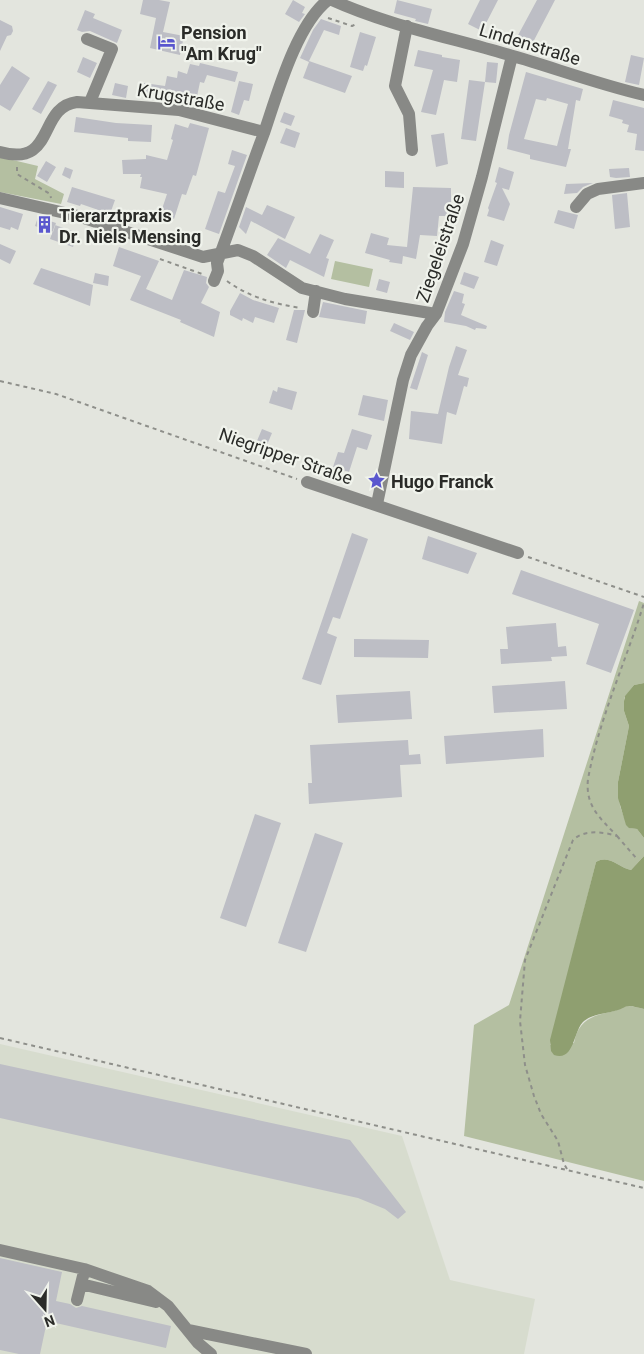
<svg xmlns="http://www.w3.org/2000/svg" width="644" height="1354" viewBox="0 0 644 1354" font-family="Roboto,sans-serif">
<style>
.built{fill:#d7dcce}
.green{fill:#b4bfa1}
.water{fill:#8f9f70}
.building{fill:#bdbec5;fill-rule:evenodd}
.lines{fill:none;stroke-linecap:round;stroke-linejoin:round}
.path{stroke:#8e8f8a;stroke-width:2;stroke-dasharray:4 4;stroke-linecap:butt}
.minor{stroke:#888986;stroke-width:12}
.labels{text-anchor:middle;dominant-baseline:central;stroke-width:4.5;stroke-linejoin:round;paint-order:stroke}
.poi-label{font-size:18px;font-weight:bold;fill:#2a2b28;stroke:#f0f3ec;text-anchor:start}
.street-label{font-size:18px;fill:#2a2b28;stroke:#f0f3ec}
</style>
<rect width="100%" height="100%" fill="#e3e5de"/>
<path class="built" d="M0 1044 402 1136 450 1280 535 1299 524 1354H0Z"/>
<path class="green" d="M0 157 38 166 35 179 64 194 61 204 0 192Z
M335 261 373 269 369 287 331 279Z
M639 601 644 603V683L634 685 624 698V711L629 726 618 782 620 806 624 817 630 828 637 829 644 838V856L631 870C619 868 610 854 596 862L550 1045 574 1043C578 1021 591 1016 610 1012 616 1011 623 1006 628 1006 633 1006 639 1008 644 1009V1181L464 1136 474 1025 509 1005Z"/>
<path class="water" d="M644 683V838L637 829 629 828 626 825 618 798V782L629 726 624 711V701L625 696 634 685Z
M644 856V1009C639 1008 633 1006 629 1006 625 1006 622 1009 618 1010 607 1014 594 1013 584 1021 573 1030 575 1062 554 1055L551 1051 550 1040 596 862C610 854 619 868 631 870Z"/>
<path class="building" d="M143 0H159L170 2 163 32 184 36 180 55 150 48 156 18 140 14Z
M293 0 305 7 302 13 305 14 299 22 285 14Z
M397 0 432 9 428 24 415 21 416 19 394 13Z
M480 0H498L482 31 468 24Z
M537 0H555L531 46 516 39Z
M85 10 95 14 93 18 122 30 117 43 90 31 82 32 77 30Z
M321 19 341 26 339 35 324 30 309 61 352 76 345 93 303 78 309 62 300 58 313 30Z
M0 20 12 26 13 31 11 35 7 36 0 51Z
M360 32 376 37 367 66 365 65 363 71 350 67Z
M418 50 442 55V57L460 60 457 82 444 80 436 115 421 112 433 70 414 66Z
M631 55 644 58 639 85 625 82Z
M83 57 97 63 90 78 77 72Z
M487 62 498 63 496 83 485 82Z
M200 63 238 72 235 82 207 75 204 83 200 82 195 106 172 101V98L140 94 144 83 165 86 167 76 177 78 178 71 187 74 190 64 199 66Z
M12 66 30 78 10 111 0 105V85Z
M526 72 583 89 580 101 576 100 568 149H571L566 167 530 159V155L507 149 509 135ZM547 98 568 104 557 146 524 139 536 99 546 101Z
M469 80 485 82 476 141 461 139Z
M48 81 57 85 41 114 32 109Z
M239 81 253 84 249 101 244 100 239 115 231 112Z
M115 83 128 86 126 98 112 95Z
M613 100 644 108V151L635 150 637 134 627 132 629 125 622 123 623 120 609 116Z
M284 112 295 116 291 126 280 122Z
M76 117 116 123 152 125 151 142 128 141V138L74 132Z
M190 123 209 128 196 176 193 175 186 195 182 194 174 219 160 215 167 194 140 188 142 177H140L141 174H123L122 160 146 159V155L167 160 173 140 171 139 175 124 188 128Z
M286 128 300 133 295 148 280 143Z
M444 133 448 164 436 167 431 135Z
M232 150 247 155 219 234 205 229 218 191 225 193 235 166 228 164Z
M46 161 56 167 47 182 37 176Z
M65 167 73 170 70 179 62 175Z
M499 167 514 172 509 190 502 188 510 204 504 221 487 216 489 210 488 208 497 183 495 182Z
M629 168 630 177 616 178 610 177 609 169Z
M385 171 404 172V188L385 187Z
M593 183 583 187 577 193 564 194 566 184Z
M72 187 115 200 110 214 81 204 80 206 67 202Z
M413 187 451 188V216H439L437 236 420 235 416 259 403 256 402 264 389 262 390 260 365 253 371 233 389 238 387 245 407 247Z
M627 193 630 227 615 229 612 195Z
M267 205 295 217 285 239 251 221 246 234 239 227 246 207 262 215Z
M0 207 23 214 18 230 11 227 10 230 0 227Z
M558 210 578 215 574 229 554 223Z
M38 217 56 223 53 232 35 226Z
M55 225 78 233 73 247 50 239Z
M320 234 334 240 326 258 329 259 324 277 290 260 286 268 267 255 278 238 310 254Z
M491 240 504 245 497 266 484 262Z
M0 244 16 251 10 264 0 259Z
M119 247 159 261 146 289 172 300 184 270 207 277 206 283 209 287 201 303 220 312 214 337 180 322 181 320 130 300 141 276 113 266Z
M41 268 93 285 90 306 33 284Z
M464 272 479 277 474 289 460 284Z
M95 273 109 276 108 286 93 283Z
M379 279 390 282 387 293 376 290Z
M454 291 464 294 462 303 465 304 461 315 487 326 486 329 476 328 475 330 466 326 444 322 445 312Z
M240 293 253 300 279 308 274 323 255 317 253 323 243 318 242 321 230 315V311Z
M323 302 367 311 365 324 319 317Z
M294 310H305L297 343 286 340Z
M394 323 414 332 410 340 390 331Z
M456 346 467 350 458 375 469 378 467 387 464 386 456 415 447 412 442 444 409 439 411 411 438 414 449 367Z
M422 352 428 355 417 390 410 388Z
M278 387 297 392 292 410 269 403 273 390 277 392Z
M363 395 388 400 384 421 358 415Z
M262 429 272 433 264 452 254 448Z
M352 429 372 435 367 450 357 447 349 472 333 467 338 452 344 453Z
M352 533 368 539 340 619 333 617 327 633 337 637 321 685 302 679Z
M428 536 477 553 468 574 422 559Z
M521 570 634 610 611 673 586 664 599 624 512 594Z
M556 623 558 647 566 646 567 656 551 657 552 661 501 664 500 649H508L506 627Z
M354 639 429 640 428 658 354 657Z
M565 681 567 709 494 713 492 686Z
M410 691 412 719 338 723 336 695Z
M543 729 544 757 446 764 444 736Z
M408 740 409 755 420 754 421 764 400 765 402 797 309 804 308 783H312L310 745Z
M255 814 281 823 246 927 220 918Z
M315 833 343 843 306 952 278 943Z
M0 1064 350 1140 406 1212 398 1219 385 1209 358 1198 0 1118Z
M0 1258 62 1272 56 1301 70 1304 76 1308 82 1306 171 1326 166 1348 47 1321 40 1354H19L0 1350Z"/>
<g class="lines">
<path class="path" d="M328 18 352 26 358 23
M17 167V174L50 194 51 198
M160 259 205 275
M227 281C249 297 274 304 301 308
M0 381 56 394 297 479
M528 557 644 597
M617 836 637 859
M0 1038 644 1188
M567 1169 564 1164 558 1141 541 1114 534 1096 525 1065 520 1021 525 960 573 840C584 829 604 832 617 836 600 818 585 806 588 779 599 719 626 661 644 603"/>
<path class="minor" d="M332 0C387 25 448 37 506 54 552 67 597 84 644 95
M407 26 395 86 409 114 412 150
M87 39 112 49 90 102
M0 152C56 168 37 107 77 102L179 110 264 132
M0 198 78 216 203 257 238 250 253 256 302 288 345 299 436 314
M576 207 587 194 598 189 644 183
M214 281 218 271 217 263C233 220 248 176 264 133 277 95 296 25 328 0
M313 312 316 291
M307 482 518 553
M377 504 403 380 411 355 427 326 436 314 463 244 482 177 512 56
M0 1250 84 1269 148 1291 168 1306 198 1343 211 1354
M81 1284 156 1302
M77 1300 83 1276
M188 1330 306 1354"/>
</g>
<defs>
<symbol id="hotel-bare" viewBox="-9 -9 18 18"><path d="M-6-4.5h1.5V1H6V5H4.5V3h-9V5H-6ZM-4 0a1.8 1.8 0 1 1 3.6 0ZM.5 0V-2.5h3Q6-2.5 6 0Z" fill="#5a57ce" stroke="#f0f3ec" stroke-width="2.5" paint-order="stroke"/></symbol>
<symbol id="building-bare" viewBox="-9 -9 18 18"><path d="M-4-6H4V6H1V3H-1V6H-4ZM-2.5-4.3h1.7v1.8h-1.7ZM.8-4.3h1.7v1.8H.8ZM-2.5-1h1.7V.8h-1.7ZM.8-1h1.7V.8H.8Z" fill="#5a57ce" stroke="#f0f3ec" stroke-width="2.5" paint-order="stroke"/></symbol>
<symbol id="sight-bare" viewBox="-9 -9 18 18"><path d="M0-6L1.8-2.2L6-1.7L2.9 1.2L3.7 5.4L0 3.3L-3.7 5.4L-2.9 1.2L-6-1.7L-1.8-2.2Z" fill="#5a57ce" stroke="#f0f3ec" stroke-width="2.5" paint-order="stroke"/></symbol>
</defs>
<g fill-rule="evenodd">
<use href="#hotel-bare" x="154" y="30" width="25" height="25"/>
<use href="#building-bare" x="32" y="212" width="25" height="25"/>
<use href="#sight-bare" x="364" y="468" width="25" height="25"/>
</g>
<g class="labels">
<g class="poi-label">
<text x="181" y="32">Pension<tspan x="181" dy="21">"Am Krug"</tspan></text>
<text x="59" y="215">Tierarztpraxis<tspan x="59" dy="21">Dr. Niels Mensing</tspan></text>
<text x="391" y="481">Hugo Franck</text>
</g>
<g class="street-label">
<text transform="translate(530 44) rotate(17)">Lindenstraße</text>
<text transform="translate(181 97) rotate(10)">Krugstraße</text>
<text transform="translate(440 248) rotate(-71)">Ziegeleistraße</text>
<text transform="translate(286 456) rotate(19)">Niegripper Straße</text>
</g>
</g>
<g transform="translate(45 1309) rotate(160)" stroke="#f0f3ec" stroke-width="4" paint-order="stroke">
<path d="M0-4L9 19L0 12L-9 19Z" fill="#2a2b28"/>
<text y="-8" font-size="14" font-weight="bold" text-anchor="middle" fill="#2a2b28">N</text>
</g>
</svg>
